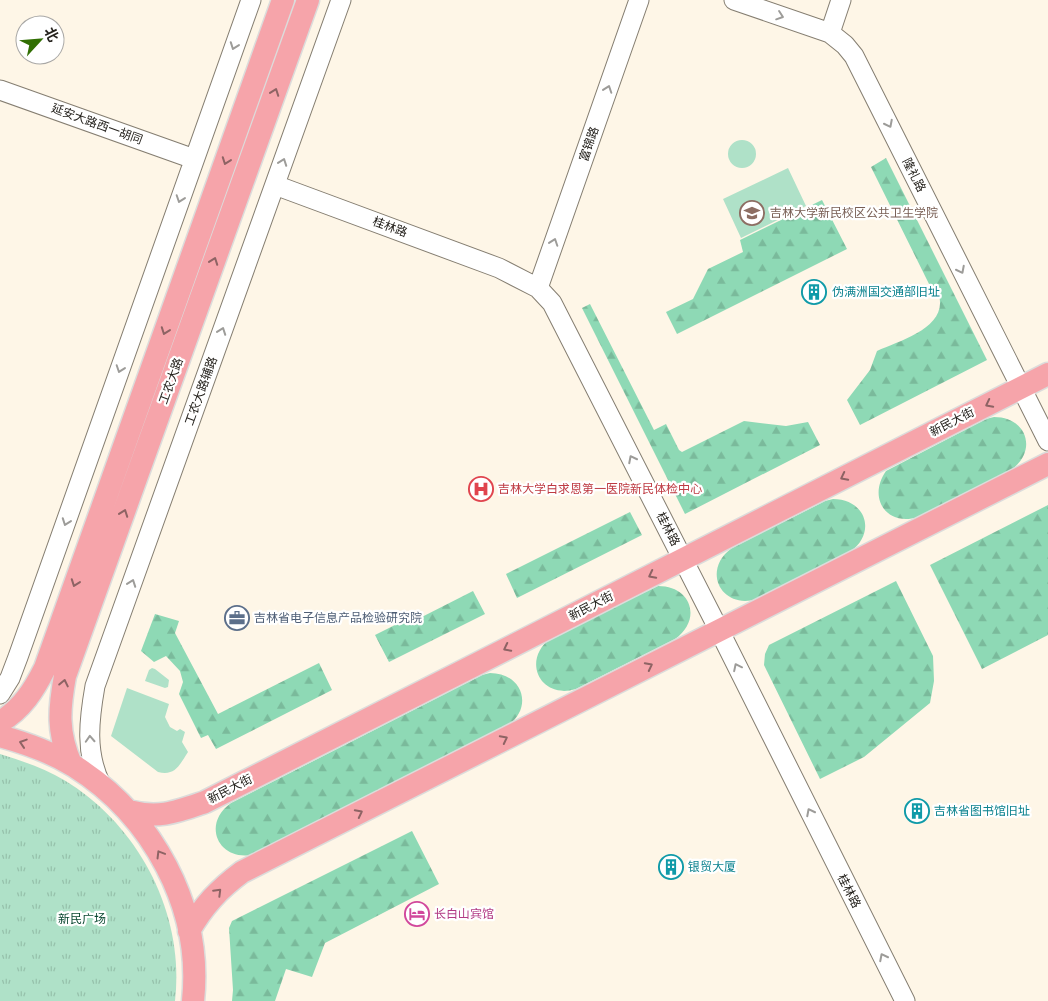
<svg xmlns="http://www.w3.org/2000/svg" width="1048" height="1001" viewBox="0 0 1048 1001" font-family="Rubik,'Noto Sans SC',sans-serif">
<style>
.grass{fill:#afe1c8}
.forest{fill:url(#forest-firs)}
.park{fill:url(#park-tufts)}
.lines{fill:none;stroke-linecap:round;stroke-linejoin:round}
.minor-casing{stroke:#857e71;stroke-width:21}
.major-casing{stroke:#dcdcdb;stroke-width:25}
.minor{stroke:#fff;stroke-width:19}
.major{stroke:#f6a4aa;stroke-width:22}
.oneway{stroke:#9d9c99}
.oneway2{stroke:#8e6364}
.labels{text-anchor:middle;dominant-baseline:central;stroke-width:4.5;stroke-linejoin:round;paint-order:stroke}
.street-label{font-size:12px;fill:#25221d;stroke:#fff}
.education-label{font-size:12px;fill:#785e54;stroke:#fff;text-anchor:start}
.culture-label{font-size:12px;fill:#0d838f;stroke:#fff;text-anchor:start}
.health-label{font-size:12px;fill:#be3a42;stroke:#fff;text-anchor:start}
.service-label{font-size:12px;fill:#4e5e75;stroke:#fff;text-anchor:start}
.hotel-label{font-size:12px;fill:#b23c85;stroke:#fff;text-anchor:start}
.park-label{font-size:12px;fill:#0a4831;stroke:#fff}
</style>
<defs>
<pattern id="forest-firs" width="22" height="20" patternUnits="userSpaceOnUse" patternTransform="scale(1.25)"><rect width="22" height="20" fill="#8ed9b5"/><path d="M5 1l3.5 6h-7zM16 11l3.5 6h-7z" fill="#7aba9b"/></pattern>
<pattern id="park-tufts" width="24" height="20" patternUnits="userSpaceOnUse" patternTransform="scale(1.25)"><rect width="24" height="20" fill="#afe1c8"/><path d="M3 7l-1-3M5 7V3M7 7l1-3M15 17l-1-3M17 17v-4M19 17l1-3" fill="none" stroke="#96c1ab"/></pattern>
</defs>
<rect width="100%" height="100%" fill="#fef6e7"/>
<path class="grass" d="M728 154a14 14 0 1 1 28 0a14 14 0 1 1-28 0Z
M788 168 806 206 741 238 723 199Z
M152 668 155 669 169 680 168 687 165 688 145 681 149 670Z
M127 688 169 704 165 717 170 727 177 731 180 729 185 732 182 742 188 752C179 766 175 776 158 772L111 736Z"/>
<path class="forest" d="M886 158 987 360 860 425 847 400 870 370 877 351C902 340 953 326 937 290L933 292 871 167Z
M822 200 847 249 677 334 666 312 693 299 708 269 743 252 740 240Z
M590 304 654 430 666 424 679 450 682 452 744 421 786 426 808 422 820 445 685 514 582 308Z
M994 417C1027 417 1038 451 1011 470L918 517C887 527 867 498 886 471L986 419Z
M833 499C866 499 877 533 850 552L757 599C721 610 701 570 732 548L825 501Z
M1048 505V635L982 669 930 565Z
M630 512 642 535 517 598 506 574Z
M896 581 933 656 934 681 930 703 864 757 820 779 764 665 765 654 769 645Z
M658 586C692 586 702 620 675 639L576 689C540 700 521 660 551 638Z
M473 591 485 614 389 662 375 635 407 619 410 623Z
M155 614 179 621 175 633 218 714 319 663 332 690 216 749 208 735 201 738 179 694 183 682 180 671 166 656 154 662 141 651Z
M490 673C523 673 534 708 507 726L256 854C220 864 200 825 231 803L482 675Z
M412 831 439 884 325 943 312 977 286 969 275 1001H232L233 990 229 928 232 921Z"/>
<path class="park" d="M0 754C22 761 44 768 64 780 139 825 185 914 175 1001H0Z"/>
<g class="lines">
<defs>
<path id="minor" d="M734 0 830 33 845 45 854 56 1048 441
M830 33 841 0
M0 90 194 159
M275 185 499 268 538 288 552 303 719 630 905 1001
M538 288 639 0
M0 694 10 678 18 657 251 0
M101 785C85 753 89 720 95 686L341 0"/>
<path id="major" d="M0 722C22 709 34 690 45 668L283 0
M0 736C26 743 51 752 74 766 152 815 203 907 193 1001
M71 764C57 732 59 709 65 676L308 0
M128 811C159 819 176 812 205 802L1048 374
M189 931C203 906 219 889 242 872L1048 464"/>
</defs>
<use href="#minor" class="minor-casing"/>
<use href="#major" class="major-casing"/>
<use href="#minor" class="minor"/>
<use href="#major" class="major"/>
</g>
<defs><path id="oneway-chevron" d="M-2-3.5L2.5 0L-2 3.5" fill="none" stroke-width="1.6" stroke-linecap="round" stroke-linejoin="round" transform="scale(1.25)"/></defs>
<g class="oneway">
<use href="#oneway-chevron" transform="translate(780 16) rotate(19)"/>
<use href="#oneway-chevron" transform="translate(234 46) rotate(110)"/>
<use href="#oneway-chevron" transform="translate(608 89) rotate(-71)"/>
<use href="#oneway-chevron" transform="translate(889 124) rotate(63)"/>
<use href="#oneway-chevron" transform="translate(283 162) rotate(-70)"/>
<use href="#oneway-chevron" transform="translate(180 199) rotate(109)"/>
<use href="#oneway-chevron" transform="translate(554 242) rotate(-71)"/>
<use href="#oneway-chevron" transform="translate(961 270) rotate(63)"/>
<use href="#oneway-chevron" transform="translate(222 331) rotate(-70)"/>
<use href="#oneway-chevron" transform="translate(120 369) rotate(109)"/>
<use href="#oneway-chevron" transform="translate(632 459) rotate(-117)"/>
<use href="#oneway-chevron" transform="translate(66 522) rotate(110)"/>
<use href="#oneway-chevron" transform="translate(132 583) rotate(-70)"/>
<use href="#oneway-chevron" transform="translate(737 667) rotate(-116)"/>
<use href="#oneway-chevron" transform="translate(90 739) rotate(-93)"/>
<use href="#oneway-chevron" transform="translate(810 812) rotate(-117)"/>
<use href="#oneway-chevron" transform="translate(883 957) rotate(-117)"/>
</g>
<g class="oneway2">
<use href="#oneway-chevron" transform="translate(275 92) rotate(-70)"/>
<use href="#oneway-chevron" transform="translate(226 161) rotate(110)"/>
<use href="#oneway-chevron" transform="translate(214 261) rotate(-70)"/>
<use href="#oneway-chevron" transform="translate(165 331) rotate(110)"/>
<use href="#oneway-chevron" transform="translate(989 404) rotate(153)"/>
<use href="#oneway-chevron" transform="translate(844 477) rotate(153)"/>
<use href="#oneway-chevron" transform="translate(124 513) rotate(-70)"/>
<use href="#oneway-chevron" transform="translate(652 575) rotate(153)"/>
<use href="#oneway-chevron" transform="translate(75 583) rotate(110)"/>
<use href="#oneway-chevron" transform="translate(507 648) rotate(153)"/>
<use href="#oneway-chevron" transform="translate(649 666) rotate(-27)"/>
<use href="#oneway-chevron" transform="translate(64 683) rotate(-78)"/>
<use href="#oneway-chevron" transform="translate(504 739) rotate(-27)"/>
<use href="#oneway-chevron" transform="translate(23 743) rotate(-162)"/>
<use href="#oneway-chevron" transform="translate(359 813) rotate(-27)"/>
<use href="#oneway-chevron" transform="translate(160 854) rotate(-121)"/>
<use href="#oneway-chevron" transform="translate(218 892) rotate(-45)"/>
</g>
<defs>
<symbol id="university-ring" viewBox="-11 -11 22 22"><circle r="9.5" fill="#fff" stroke="#8d6e63" stroke-width="1.5"/><path d="M0-5L7-2L0 1L-7-2ZM-4 1L0 2.5L4 1V4Q0 6-4 4Z" fill="#8d6e63"/></symbol>
<symbol id="building-ring" viewBox="-11 -11 22 22"><circle r="9.5" fill="#fff" stroke="#0f9aa8" stroke-width="1.5"/><path d="M-4-6H4V6H1V3H-1V6H-4ZM-2.5-4.3h1.7v1.8h-1.7ZM.8-4.3h1.7v1.8H.8ZM-2.5-1h1.7V.8h-1.7ZM.8-1h1.7V.8H.8Z" fill="#0f9aa8"/></symbol>
<symbol id="hospital-ring" viewBox="-11 -11 22 22"><circle r="9.5" fill="#fff" stroke="#e0444e" stroke-width="1.5"/><path d="M-5-5h3v3.5h4V-5h3V5h-3V1.5h-4V5h-3Z" fill="#e0444e"/></symbol>
<symbol id="office-ring" viewBox="-11 -11 22 22"><circle r="9.5" fill="#fff" stroke="#5c6f8a" stroke-width="1.5"/><path d="M-6-3h4V-5.5h4V-3h4V5H-6ZM-1-4.5V-3h2v-1.5ZM-6 0V1H6V0Z" fill="#5c6f8a"/></symbol>
<symbol id="hotel-ring" viewBox="-11 -11 22 22"><circle r="9.5" fill="#fff" stroke="#d1479c" stroke-width="1.5"/><path d="M-6-4.5h1.5V1H6V5H4.5V3h-9V5H-6ZM-4 0a1.8 1.8 0 1 1 3.6 0ZM.5 0V-2.5h3Q6-2.5 6 0Z" fill="#d1479c"/></symbol>
</defs>
<g fill-rule="evenodd">
<use href="#university-ring" x="738" y="199" width="28" height="28"/>
<use href="#building-ring" x="800" y="278" width="28" height="28"/>
<use href="#hospital-ring" x="467" y="475" width="28" height="28"/>
<use href="#office-ring" x="223" y="604" width="28" height="28"/>
<use href="#building-ring" x="903" y="797" width="28" height="28"/>
<use href="#building-ring" x="657" y="853" width="28" height="28"/>
<use href="#hotel-ring" x="403" y="900" width="28" height="28"/>
</g>
<g class="labels">
<g class="street-label">
<text transform="translate(97 124) rotate(20)">延安大路西一胡同</text>
<text transform="translate(589 144) rotate(-71)">富锦路</text>
<text transform="translate(914 175) rotate(63)">隆礼路</text>
<text transform="translate(390 227) rotate(20)">桂林路</text>
<text transform="translate(171 381) rotate(-70)">工农大路</text>
<text transform="translate(201 391) rotate(-70)">工农大路辅路</text>
<text transform="translate(952 422) rotate(-27)">新民大街</text>
<text transform="translate(668 529) rotate(63)">桂林路</text>
<text transform="translate(591 606) rotate(-27)">新民大街</text>
<text transform="translate(230 789) rotate(-27)">新民大街</text>
<text transform="translate(849 891) rotate(63)">桂林路</text>
</g>
<g class="education-label">
<text x="770" y="213">吉林大学新民校区公共卫生学院</text>
</g>
<g class="culture-label">
<text x="832" y="292">伪满洲国交通部旧址</text>
<text x="934" y="811">吉林省图书馆旧址</text>
<text x="688" y="867">银贸大厦</text>
</g>
<g class="health-label">
<text x="498" y="489">吉林大学白求恩第一医院新民体检中心</text>
</g>
<g class="service-label">
<text x="254" y="618">吉林省电子信息产品检验研究院</text>
</g>
<g class="hotel-label">
<text x="434" y="914">长白山宾馆</text>
</g>
<g class="park-label">
<text x="82" y="919">新民广场</text>
</g>
</g>
<g transform="translate(40 40) rotate(64)"><circle r="24" fill="#ffffff" stroke="#a8a7a5"/>
<path d="M0-4L9 19L0 12L-9 19Z" fill="#316f03"/>
<text y="-8" font-size="14" font-weight="bold" text-anchor="middle" fill="#25221d">北</text>
</g>
</svg>
